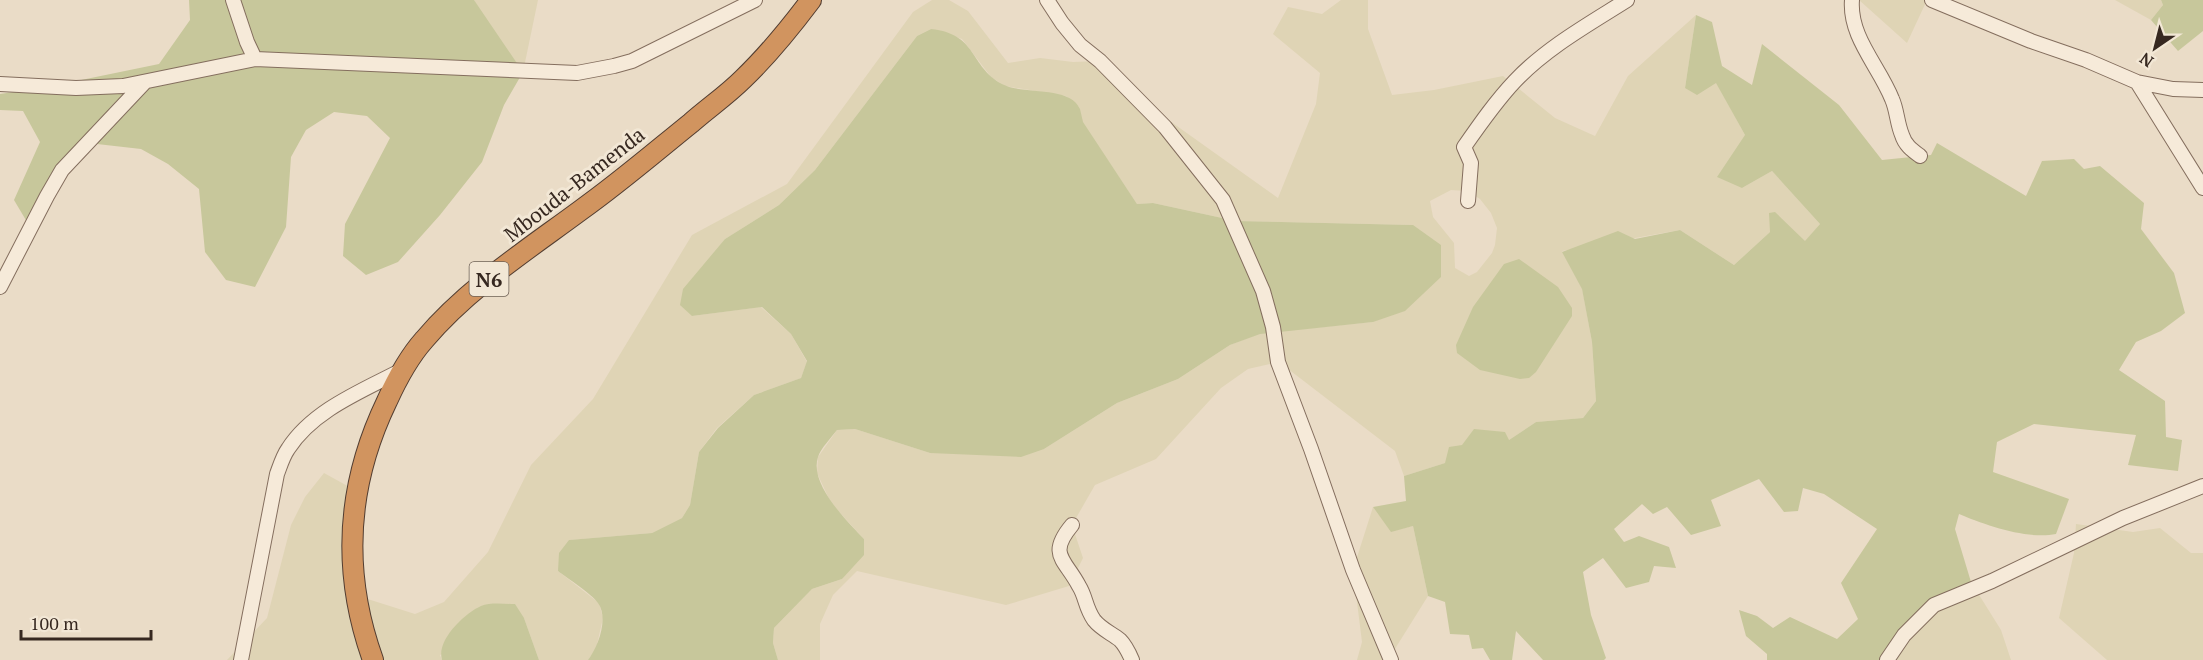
<svg xmlns="http://www.w3.org/2000/svg" width="2203" height="660" viewBox="0 0 2203 660" font-family="'PT Serif',serif">
<style>
.farmland{fill:#dfd4b5;fill-rule:evenodd}
.green{fill:#c7c79b}
.lines{fill:none;stroke-linecap:round;stroke-linejoin:round}
.minor-casing{stroke:#846e5e;stroke-width:16}
.highway-casing{stroke:#523d31;stroke-width:22}
.minor{stroke:#f6ead9;stroke-width:14}
.highway{stroke:#d1945f;stroke-width:20}
.labels{text-anchor:middle;dominant-baseline:central;stroke-width:6;stroke-linejoin:round;paint-order:stroke}
.shield{fill:#f2e7d5;stroke:#6e6156;stroke-width:1.5}
.shield-label{font-size:20px;font-weight:bold;fill:#362820}
.street-label{font-size:21px;fill:#362820;stroke:#f2e7d5}
</style>
<rect width="100%" height="100%" fill="#eadcc7"/>
<path class="farmland" d="M474 0H538L523 72 476 6Z
M932 0H949L968 11 1008 63 1040 58 1073 62 1100 61 1132 94 1278 198 1316 104 1320 73 1273 34 1288 7 1322 14 1341 0H1368V29L1392 95 1434 90 1503 76 1555 118 1595 136 1628 76 1696 15 1685 88 1716 82 1745 135 1742 188 1772 171 1820 224 1805 242 1775 213 1770 232 1734 265 1680 230 1562 251 1582 288 1592 342 1596 401 1583 418 1536 422 1509 440 1462 445 1445 463 1404 476 1395 451 1279 362 1248 369 1221 388 1156 459 1095 485 1072 525 1083 558 1069 586 1006 605 857 571 833 595 820 624V660H778L773 643 774 628 812 589 842 579 864 539 831 503 817 473 818 457 837 430 855 429 930 453 1044 449 1117 403 1178 379 1230 345 1260 333 1373 322 1413 225 1236 221 1153 203 1137 204 1082 122 1079 107 1066 96 1005 86 991 77 962 39 931 29 917 36 815 170 779 205 725 239 692 316 761 307 791 334 807 362 801 378 754 395 717 428 699 452 690 505 682 518 652 533 569 540 558 571 599 603 603 618 596 649 588 660H539L524 618 440 655 442 660H227L267 618 291 525 305 497 324 473 353 489 355 595 415 614 444 602 488 552 531 465 593 399 692 235 787 184 913 12ZM1451 190 1467 191 1480 199 1491 213 1497 228 1495 245 1492 253 1477 272 1469 276 1455 268 1454 243 1433 217 1430 201Z
M1859 0H1927L1907 43Z
M2115 0H2161L2163 5 2151 20Z
M1373 507 1391 531 1413 526 1428 596 1388 660H1357L1362 642 1353 570Z
M2076 524 2133 532 2160 528 2191 553H2203V660H2107L2059 618 2074 553Z
M1971 582 2001 630 2011 660H1887L1924 610Z"/>
<path class="green" d="M189 0H474L523 72 504 105 482 162 440 215 398 262 366 275 343 256 345 224 390 138 367 116 334 112 306 130 291 157 286 227 255 287 226 280 205 252 199 189 168 164 141 149 97 144 76 155 30 227 14 200 40 142 23 111 0 110V94L52 86 159 64 190 20Z
M2161 0H2203V31L2178 51 2151 20 2163 5Z
M1696 15 1712 22 1722 66 1752 85 1762 44 1839 105 1882 160 1931 155 1937 143 2026 196 2042 161 2074 159 2084 169 2100 166 2144 203 2141 229 2174 273 2185 313 2161 331 2136 342 2119 370 2165 401 2166 437 2182 440 2178 471 2128 465 2136 435 2034 424 1997 442 1993 472 2069 499 2056 534C2028 540 1985 525 1959 514L1955 529 1971 582 1924 610 1887 660H1767V654L1746 636 1739 610 1757 616 1773 628 1790 617 1837 639 1858 619 1841 583 1877 529 1824 494 1803 488 1798 511 1784 512 1759 479 1711 500 1721 526 1691 535 1667 507 1653 514 1642 504 1614 529 1624 542 1639 536 1669 547 1676 568 1654 566 1649 582 1626 588 1603 558 1583 572 1591 615 1606 658 1604 660H1543L1516 631 1512 660H1490L1483 648 1472 649 1469 635 1450 634 1445 602 1428 596 1413 526 1391 532 1373 507 1406 501 1404 476 1445 463 1449 447 1462 445 1474 429 1505 432 1509 440 1536 422 1583 418 1596 401 1592 342 1582 289 1562 252 1618 231 1635 239 1680 230 1734 265 1770 232 1769 213 1775 212 1805 241 1820 224 1772 171 1742 188 1717 177 1745 135 1716 83 1697 95 1685 88Z
M931 29C978 34 969 66 1002 84 1021 95 1070 85 1080 109 1081 113 1082 118 1083 122L1137 204 1153 203 1236 221 1413 225 1441 245V277L1405 311 1373 322 1260 334 1230 345 1178 379 1117 403 1044 449 1021 457 930 453 855 429 837 430C831 438 821 448 818 457 809 484 847 521 864 539V555L842 579 812 589 774 628 773 643 778 660H588C598 647 609 618 598 603 592 594 567 578 558 571L559 553 569 540 652 533 682 518 690 505 699 452 718 428 754 395 801 378 807 361 791 334 762 307 692 316 680 305 683 289 725 239 779 205 815 170 917 36Z
M1519 259 1558 287 1572 308V316L1536 372 1529 378 1520 379 1480 370 1457 353 1456 345 1473 307 1504 264Z
M515 604 524 618 539 660H442C436 640 465 613 481 606 490 602 505 604 515 604Z"/>
<g class="lines">
<defs>
<path id="minor" d="M233 0 247 42 255 59
M1047 0 1062 23 1080 45 1100 61 1165 127 1223 200 1263 291 1273 327 1278 362 1311 449 1353 570 1391 660
M1852 0C1849 37 1879 66 1892 99 1897 110 1897 123 1902 135 1905 145 1912 150 1920 156
M1932 0 2031 41 2086 60 2137 82 2173 89 2203 90
M2137 82 2203 188
M0 84 76 88 123 86 255 59 577 73 614 66 632 61 755 0
M1468 201 1471 163 1464 147C1480 124 1496 101 1515 81 1546 48 1589 24 1627 0
M0 287 47 196 62 170 145 82
M1072 525C1047 555 1065 559 1079 586 1086 597 1085 607 1094 620 1101 629 1111 633 1120 640 1125 645 1129 653 1132 660
M241 660 277 474C280 466 283 456 288 449 313 410 362 391 402 370
M1887 660 1904 635 1934 605 1992 581 2123 518 2203 486"/>
<path id="highway" d="M373 660C341 571 346 486 387 401 397 379 408 358 424 340 468 288 527 250 581 210 619 183 655 152 691 123 708 108 727 95 743 79 768 55 790 28 811 0"/>
</defs>
<use href="#minor" class="minor-casing"/>
<use href="#highway" class="highway-casing"/>
<use href="#minor" class="minor"/>
<use href="#highway" class="highway"/>
</g>
<g class="labels">
<rect class="shield" x="469.5" y="262" width="39" height="34" rx="4.5"/>
<g class="shield-label">
<text x="489" y="279">N6</text>
</g>
<g class="street-label">
<text transform="translate(574 184) rotate(-38)">Mbouda-Bamenda</text>
</g>
</g>
<g transform="translate(2155 48) rotate(215)" stroke="#f2e7d5" stroke-width="4.5" paint-order="stroke">
<path d="M0-4.5L10 22L0 15L-10 22Z" fill="#362820"/>
<text y="-9" font-size="16" font-weight="bold" text-anchor="middle" fill="#362820">N</text>
</g>
<path d="M21 630v9h130v-9" fill="none" stroke="#362820" stroke-width="3"/>
<text x="30" y="630" font-size="18" fill="#362820" stroke="#f2e7d5" stroke-width="4.5" paint-order="stroke">100 m</text>
</svg>
